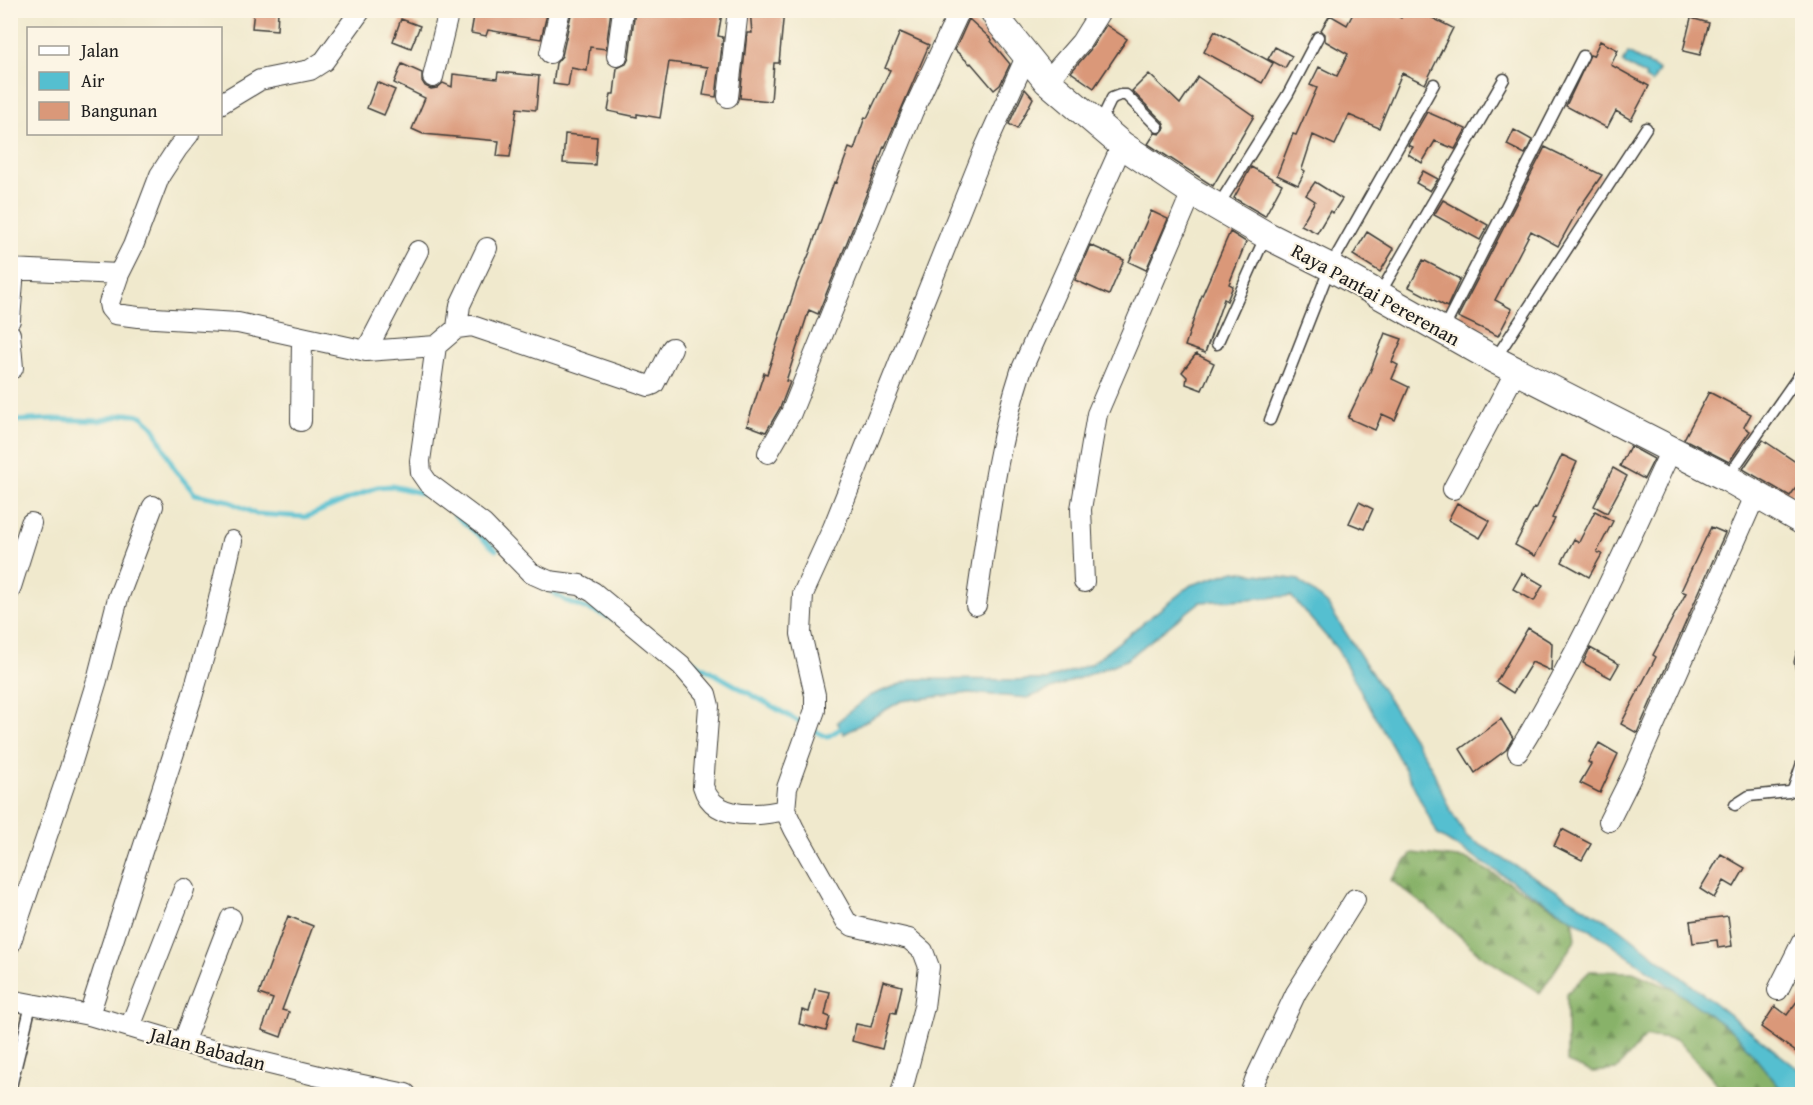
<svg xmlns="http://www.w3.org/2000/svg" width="1813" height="1105" viewBox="0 0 1813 1105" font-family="'Gentium Book Plus',serif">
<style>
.forest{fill:url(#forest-firs);stroke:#526742;stroke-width:1.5}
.water{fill:#55bfd0;stroke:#386e76;stroke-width:1.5}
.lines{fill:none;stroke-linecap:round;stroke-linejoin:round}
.stream{stroke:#55bfd0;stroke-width:5}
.building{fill:#da9879}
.lane-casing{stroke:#3c3b37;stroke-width:13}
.street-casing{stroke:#3c3b37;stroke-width:22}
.secondary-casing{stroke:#3c3b37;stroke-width:29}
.lane{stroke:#fff;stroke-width:10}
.street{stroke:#fff;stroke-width:20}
.secondary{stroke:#fff;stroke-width:27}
.labels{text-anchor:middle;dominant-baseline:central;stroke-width:4.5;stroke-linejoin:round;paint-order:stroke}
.street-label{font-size:20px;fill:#1c1c1c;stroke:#fcf5e5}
</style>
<defs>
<pattern id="forest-firs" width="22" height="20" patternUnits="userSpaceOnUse" patternTransform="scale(1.5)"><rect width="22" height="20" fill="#88b269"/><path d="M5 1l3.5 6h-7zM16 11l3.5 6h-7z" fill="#6e9056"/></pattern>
</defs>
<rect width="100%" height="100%" fill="#fcf5e5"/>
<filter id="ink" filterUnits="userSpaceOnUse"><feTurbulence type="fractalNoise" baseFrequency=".0167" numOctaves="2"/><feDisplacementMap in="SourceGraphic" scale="12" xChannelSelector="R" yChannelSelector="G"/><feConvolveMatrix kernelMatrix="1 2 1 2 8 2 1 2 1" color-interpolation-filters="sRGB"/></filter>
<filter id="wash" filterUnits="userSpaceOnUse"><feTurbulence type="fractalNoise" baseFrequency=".008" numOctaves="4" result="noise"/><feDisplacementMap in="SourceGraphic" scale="24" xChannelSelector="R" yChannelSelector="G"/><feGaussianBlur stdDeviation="1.35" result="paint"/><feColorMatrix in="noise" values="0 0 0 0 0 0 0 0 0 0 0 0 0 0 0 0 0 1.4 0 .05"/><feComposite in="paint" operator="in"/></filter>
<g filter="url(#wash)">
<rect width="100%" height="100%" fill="#f0e9cd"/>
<path class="forest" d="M1412 853 1467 859 1573 919 1576 939 1540 993 1479 954 1438 916 1391 880Z
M1590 971 1633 972 1677 991 1736 1034 1785 1094H1726L1677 1040 1646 1036 1616 1070 1592 1072 1567 1062V993Z"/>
<path class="water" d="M1628 53 1659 70 1652 83 1645 79 1646 76 1623 63Z
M1235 571 1299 580 1328 605 1431 766 1450 810 1467 837 1619 928 1802 1072V1094H1785L1736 1034 1600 936 1438 835 1408 775 1337 649 1291 596 1200 602 1126 660 1028 698 969 693 901 701 844 734 837 722 869 696 914 679 1047 680 1091 664 1191 585Z"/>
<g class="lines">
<path class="stream" d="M10 421 53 419 98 421 127 414 142 416 153 426 175 470 195 494 226 500 256 514 306 517 377 487 392 486 429 495
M455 515 496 550
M546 588 566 601 614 619
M685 657 805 725
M813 730 827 737 846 725"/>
</g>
<g id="blocks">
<path class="building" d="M254 10 278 11 277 30 252 28Z
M475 10H548L541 39 488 30 486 36 471 33Z
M572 10H611L606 49 590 47 587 71 571 68 568 86 553 84 556 63 562 56Z
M635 10H649L680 16 681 10H709L722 13 718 36 723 37 716 97 703 95 708 67 669 62 660 118 637 114V117L608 111 611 94H614L617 68 626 64 629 58Z
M750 10H784L779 63H774L771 101 740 98 747 33H752Z
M1355 10H1388L1401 18 1405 10H1416L1453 28 1425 84 1402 73 1379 128 1349 115 1335 145 1313 135 1302 169 1305 171 1298 185 1277 175 1293 134 1296 135 1317 88 1310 85 1319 67 1337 76 1348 54 1325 41V34L1321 30 1330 15 1347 25Z
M1691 18 1709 23 1700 55 1683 51Z
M401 19 420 26 411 48 393 41Z
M969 19 992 40 991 41 1010 64 1000 85 994 90 971 63 970 64 955 50Z
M1106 25 1127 39 1094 88 1071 72 1090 50Z
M1215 31 1273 63 1262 83 1204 52Z
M900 32 929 45 885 147 884 146 872 180 818 314 809 310 786 381 790 382 780 408 766 432 747 425 764 373 767 374 797 283 810 252 834 182 836 183 849 148 854 150 865 117 867 118 890 70 885 68Z
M1600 41 1618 50 1611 65 1649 86 1631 120 1616 111 1607 128 1566 106 1590 55 1593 56Z
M1275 47 1292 56 1285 68 1268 59Z
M402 64 422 73V81L425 86 431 89 437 88 443 83 452 87 453 74 497 79 498 72 539 76 536 110 517 108 510 157 497 156 499 141 423 134 412 129 425 98 394 83Z
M1149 74 1180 104 1198 77 1254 116 1213 186 1148 144 1155 133 1160 134 1165 128 1163 122 1132 91Z
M377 82 395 90 384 115 367 108Z
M1025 89 1033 98 1017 129 1009 124Z
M1427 112 1466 129 1455 149 1435 141 1422 163 1408 154 1413 147 1408 145Z
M1514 130 1532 140 1525 154 1507 145Z
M565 134 597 137 595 165 563 163Z
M1545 147 1602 175 1578 210 1558 246 1531 231 1495 300 1512 309 1498 336 1458 317Z
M1251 167 1282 184 1265 216 1234 198Z
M1423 171 1438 179 1430 191 1416 183Z
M1315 182 1342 199 1333 213 1330 211 1317 233 1301 225 1315 201 1306 195Z
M1443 200 1488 225 1480 240 1434 215Z
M1151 211 1168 219 1146 270 1129 262Z
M1230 232 1246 242 1229 284 1233 286 1227 301 1224 299 1205 353 1185 346 1200 300Z
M1367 232 1394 249 1380 272 1353 255Z
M1090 245 1124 260 1109 295 1075 280Z
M1423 260 1460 279 1447 307 1409 287Z
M1385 333 1402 339 1392 362 1398 365 1392 379 1409 387 1395 420 1382 414 1375 430 1348 418 1370 372Z
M1196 354 1214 363 1202 390 1186 384 1187 377 1182 372Z
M1709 392 1751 414 1744 427 1750 431 1729 462 1684 439Z
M1763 440 1803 467V478L1790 496 1743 469Z
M1630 446 1654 459 1644 479 1620 466Z
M1562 455 1577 462 1552 518 1555 519 1535 556 1515 545 1534 508 1536 509Z
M1613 468 1627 476 1607 513 1594 506Z
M1359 502 1373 509 1364 529 1349 523Z
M1457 503 1490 521 1480 538 1448 520Z
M1595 511 1613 521 1597 552 1602 554 1589 577 1562 562 1574 539 1579 542Z
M1711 527 1725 533 1637 733 1621 724 1656 657 1653 655 1686 593 1681 591Z
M1522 573 1543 585 1534 601 1513 589Z
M1528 628 1552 643 1551 671 1532 662 1513 693 1496 682Z
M1590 648 1619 664 1611 678 1583 663Z
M1501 719 1513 738 1506 750 1475 773 1460 749Z
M1599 743 1618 754 1600 793 1580 783 1591 764 1588 762Z
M1562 829 1591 844 1582 860 1554 846Z
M1721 854 1745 868 1734 887 1724 881 1714 898 1700 889Z
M288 916 313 926 282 1010 289 1012 281 1037 262 1030 273 999 259 994Z
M1728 916 1732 946 1718 948 1717 940 1693 943 1690 921Z
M883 981 902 986 896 1013 891 1012 882 1049 852 1041 856 1024 871 1027Z
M815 989 830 992 825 1015 830 1017 826 1031 799 1024 802 1010 809 1012Z
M1803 993V1057L1761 1027 1775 1006 1787 1015Z"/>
</g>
</g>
<g filter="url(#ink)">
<use href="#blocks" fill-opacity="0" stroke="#3c3b37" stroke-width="1.5"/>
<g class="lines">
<defs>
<path id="lane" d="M1099 125 1112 98 1120 95H1126L1158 127
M1218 206 1288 94 1318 37
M1379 295 1504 79
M1443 330 1583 56
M1217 344 1266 235
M1495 359 1646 128
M1270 420 1330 267 1434 84
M1727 478 1802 371
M1802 654 1800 662 1802 672
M1735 805 1749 796 1789 792 1793 790 1802 763
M10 1091 31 1005"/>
<path id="street" d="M550 53 560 10
M617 56 623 10
M433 77 449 10
M1047 81 1081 42 1101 10
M728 97 738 10
M220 104 260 80 310 70 324 61 361 10
M189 134 177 149 160 175 133 246 119 274 109 303 110 308 115 314 138 317 238 323 366 351 436 346
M10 269 119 274
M10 320 14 269
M457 328 460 305 487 248
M10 334 13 368
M672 348 654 384 649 386 472 326 457 328 436 346 420 461 421 473 428 483 483 524 531 573 549 581 580 585 593 592 681 665 706 694 709 706 703 786C713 821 757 816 785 810
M366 351 418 251
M301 421 302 337
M768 453 791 413 913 111 960 10
M1453 489 1516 371
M1084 582 1081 509 1097 414 1192 192
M10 590 31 523
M976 605C988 527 996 447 1021 371L1122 145
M1518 752C1578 656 1624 552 1671 450
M1609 821 1633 773 1755 496
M10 944 70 768 97 680 118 598 153 506
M1778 990 1802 942
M10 1000 89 1015 183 1043 319 1076 406 1094
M89 1015 192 697 214 621 232 541
M130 1027 184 889
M183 1043 231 918
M901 1094 924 1007 929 967 923 951 909 939 853 926 846 921 794 829 785 810 787 788 815 710V695L801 634 803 594 833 528 985 148 1026 57
M1250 1094 1255 1080 1296 993 1355 899"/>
<path id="secondary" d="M993 10 1001 24 1047 81 1122 145 1192 192 1266 235 1330 267 1495 360 1727 478 1802 521"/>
</defs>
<use href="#lane" class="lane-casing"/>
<use href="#street" class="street-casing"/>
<use href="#secondary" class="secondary-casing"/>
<use href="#lane" class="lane"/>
<use href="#street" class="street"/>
<use href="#secondary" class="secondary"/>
</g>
</g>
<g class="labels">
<g class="street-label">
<text transform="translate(1376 294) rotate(29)">Raya Pantai Pererenan</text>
<text transform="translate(208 1048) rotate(15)">Jalan Babadan</text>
</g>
</g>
<rect width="1813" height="1105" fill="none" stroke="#fcf5e5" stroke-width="36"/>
<rect x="27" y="27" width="195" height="108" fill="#fcf5e5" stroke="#a29e95" stroke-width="1.5"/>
<rect x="39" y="46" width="30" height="9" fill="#ffffff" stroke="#a29e95" stroke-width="1.5"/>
<text x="81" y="57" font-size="18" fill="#1c1c1c">Jalan</text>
<rect x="39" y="72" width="30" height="18" fill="#55bfd0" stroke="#a29e95" stroke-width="1.5"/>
<text x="81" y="87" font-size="18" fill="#1c1c1c">Air</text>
<rect x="39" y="102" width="30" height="18" fill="#da9879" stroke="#a29e95" stroke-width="1.5"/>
<text x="81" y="117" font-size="18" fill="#1c1c1c">Bangunan</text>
</svg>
